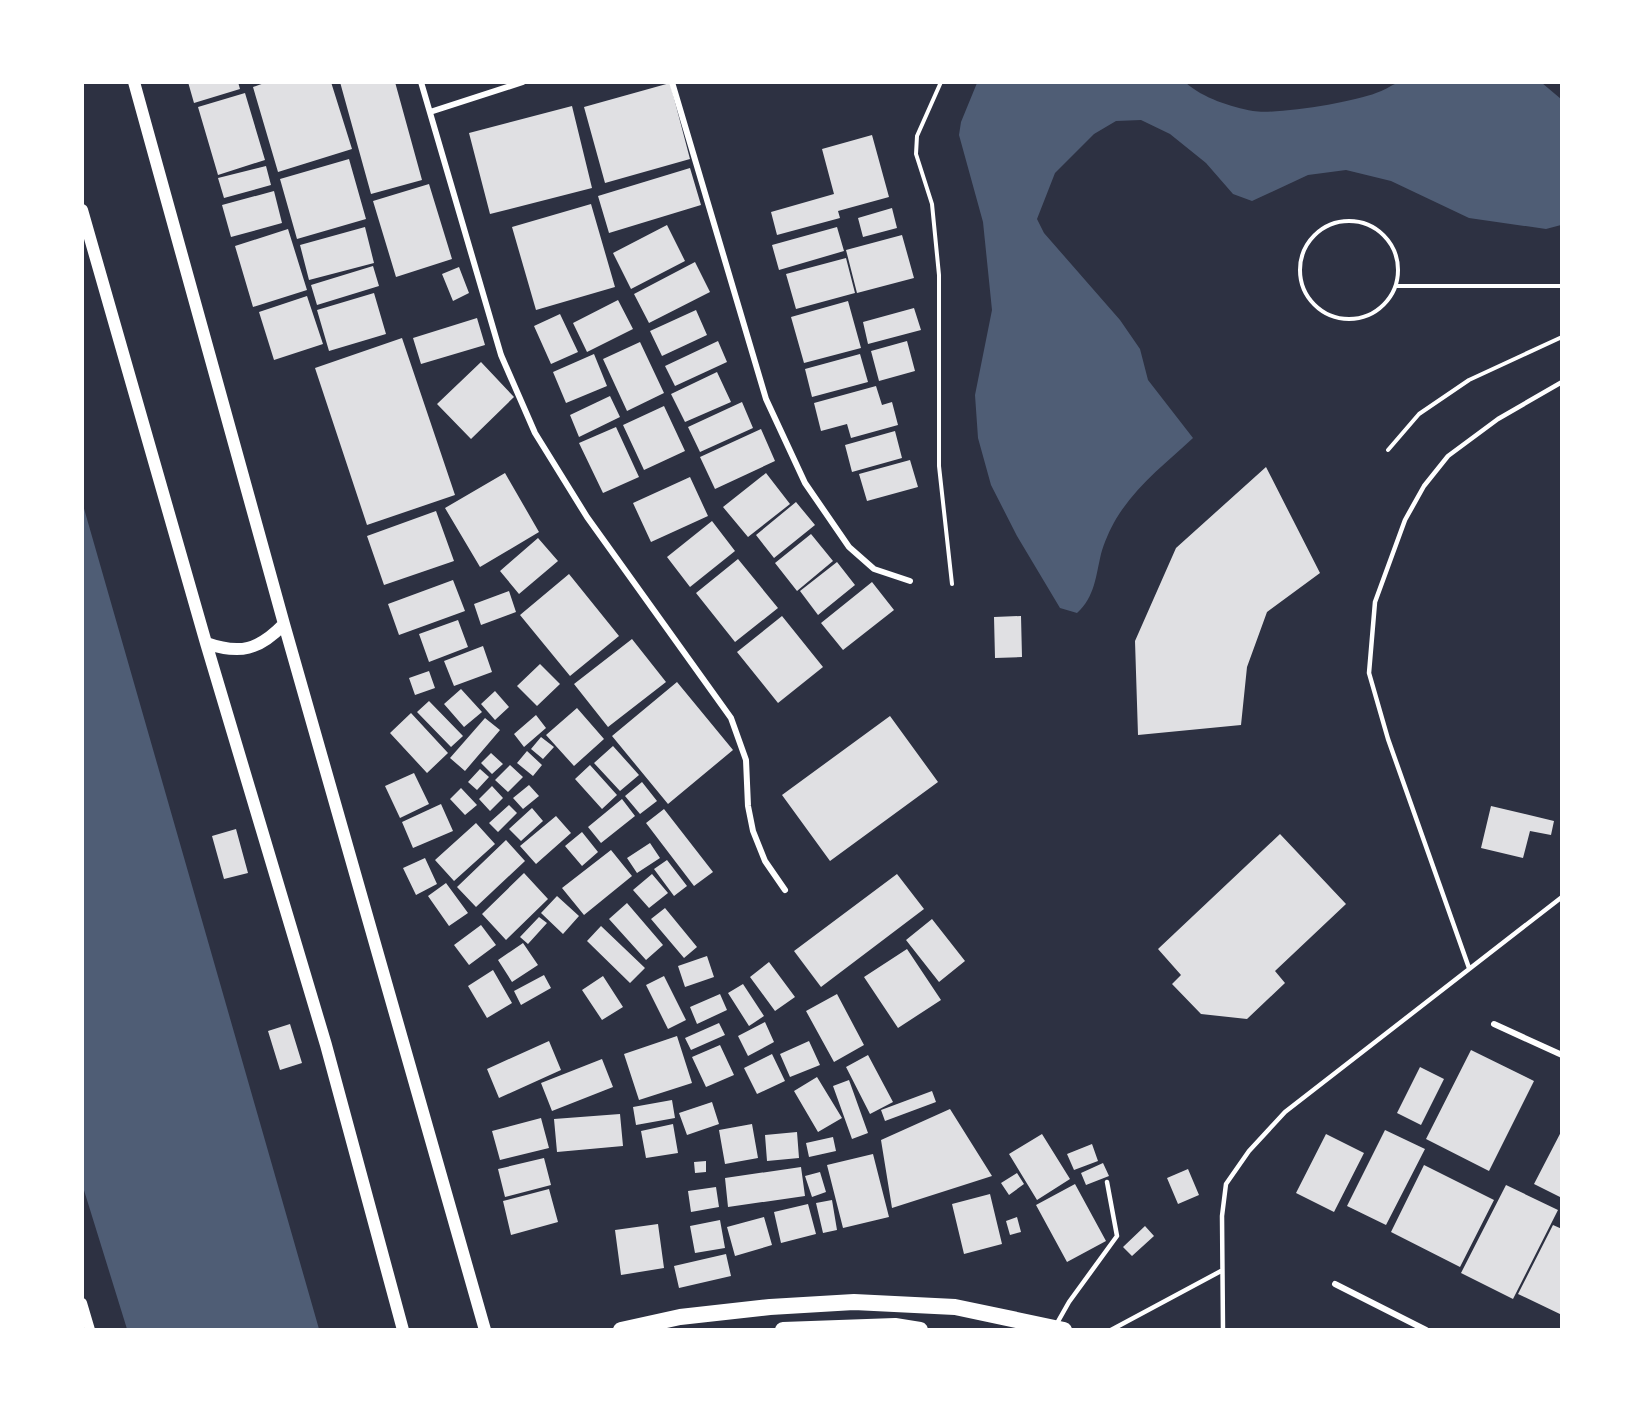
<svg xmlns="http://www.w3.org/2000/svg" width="1644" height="1412" viewBox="0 0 1644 1412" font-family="'Public Sans',sans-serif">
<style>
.water{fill:#4f5d75}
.building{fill:#e0e0e3}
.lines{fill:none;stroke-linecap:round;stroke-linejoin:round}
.path{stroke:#fff;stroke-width:4}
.service{stroke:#fff;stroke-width:4.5}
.minor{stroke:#fff;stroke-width:6}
.tertiary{stroke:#fff;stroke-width:10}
.secondary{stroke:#fff;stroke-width:12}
.trunk{stroke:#fff;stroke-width:16}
</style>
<rect width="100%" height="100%" fill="#2d3142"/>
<path class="water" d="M977 83H1186C1203 98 1231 107 1253 111 1276 115 1354 102 1376 93 1383 91 1390 86 1397 83H1542L1561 99V225L1546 229 1469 218 1391 181 1346 170 1308 175 1252 201 1233 194 1206 163 1170 134 1141 120 1116 121 1094 134 1055 173 1037 219 1044 233 1120 320 1140 349 1148 380 1193 438C1166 463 1135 487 1116 519 1110 529 1104 543 1101 554 1096 575 1095 597 1077 613L1060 608 1017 536 991 485 978 438 975 395 992 310 983 222 959 135 961 122Z
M82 505H83L319 1329H127L83 1187Z"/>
<path class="building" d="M188 82H238L240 89 194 103Z
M267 82H331L352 149 278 172 253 87Z
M340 82H395L422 180 371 194Z
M670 83 690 159 605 183 584 107Z
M245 93 265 160 218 175 198 107Z
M572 106 592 188 490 214 469 133Z
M872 135 889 197 838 211 840 218 777 235 771 212 834 194 822 149Z
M349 159 366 219 297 239 280 179Z
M266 166 271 185 224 198 218 178Z
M690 168 701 205 609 233 598 196Z
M429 184 452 259 396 277 373 201Z
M274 191 282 223 231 237 222 205Z
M591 204 615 287 536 310 512 227Z
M892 208 897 228 863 237 858 218Z
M667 225 685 261 631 289 613 253Z
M365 227 374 263 309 280 300 245Z
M837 227 844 251 779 270 772 245Z
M288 229 307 290 253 307 235 246Z
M902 235 914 278 857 293 846 250Z
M846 258 855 293 796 309 786 274Z
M695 262 710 292 649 323 634 294Z
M373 266 379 286 317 305 311 285Z
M459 267 469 293 453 301 442 274Z
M374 293 386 334 329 351 317 310Z
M307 296 323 344 274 360 259 312Z
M618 300 633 329 587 352 573 323Z
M848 301 861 348 804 363 791 317Z
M914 308 921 330 868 344 863 322Z
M696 310 707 335 662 356 650 331Z
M560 314 578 352 551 364 534 326Z
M477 318 485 345 421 364 413 338Z
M402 338 455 495 367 525 315 368Z
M718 341 727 362 675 386 665 366Z
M907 341 915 371 879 381 871 351Z
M640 342 664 393 627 411 603 359Z
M594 354 607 386 566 403 553 372Z
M860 354 868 382 812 397 805 369Z
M481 362 514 397 471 439 437 404Z
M717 372 731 402 685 422 671 394Z
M876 386 882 405 892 402 898 425 851 438 847 424 821 431 814 403Z
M610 396 620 417 579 437 570 415Z
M742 402 753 428 700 452 688 427Z
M664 406 685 451 644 470 623 425Z
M616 427 639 477 603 493 579 443Z
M761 429 775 461 715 489 700 457Z
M895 431 902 458 852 472 845 445Z
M910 460 918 487 867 501 859 474Z
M1266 467 1320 573 1267 612 1247 667 1241 725 1138 735 1135 641 1176 548Z
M505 473 539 532 480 567 445 508Z
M766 473 790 504 748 537 723 507Z
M690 477 708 516 651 542 633 503Z
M796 502 815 525 774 558 756 535Z
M436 511 454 561 384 585 367 536Z
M712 521 735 551 690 587 667 557Z
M811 534 833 561 797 591 775 563Z
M538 538 558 561 519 594 500 571Z
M738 559 778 608 735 642 696 593Z
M837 562 855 585 818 615 800 591Z
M569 574 619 636 570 676 520 615Z
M453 580 465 611 399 635 388 604Z
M872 582 894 610 843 650 821 623Z
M509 591 516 612 481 625 474 604Z
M782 616 823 667 778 703 737 652Z
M1021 616 1022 657 995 658 994 617Z
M458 620 468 647 429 662 419 634Z
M632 639 666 682 608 727 574 684Z
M483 646 492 672 454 686 444 661Z
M540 664 560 684 537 706 517 686Z
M429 671 435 688 415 695 409 678Z
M677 682 733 750 668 804 612 736Z
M461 689 482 712 464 727 444 704Z
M495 691 509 707 495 720 481 704Z
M429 701 463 736 451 747 417 712Z
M577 708 604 739 574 766 546 735Z
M411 713 448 753 427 773 390 733Z
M536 715 546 728 524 747 514 734Z
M890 716 938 782 830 861 782 795Z
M485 718 500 730 465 771 450 758Z
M541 737 554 747 543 759 531 749Z
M613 746 639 775 620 791 594 763Z
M527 751 542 765 533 776 517 763Z
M491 753 503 764 492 774 481 763Z
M510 765 523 777 508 792 495 780Z
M590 765 617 795 602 809 575 779Z
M480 769 489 777 477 790 468 782Z
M414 773 429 804 400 818 385 786Z
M642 782 657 801 640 814 625 796Z
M529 785 539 796 523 809 513 798Z
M492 786 503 798 490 811 479 799Z
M461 788 477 805 465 815 450 799Z
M622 799 635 816 601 843 588 827Z
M441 804 453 831 413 848 402 822Z
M509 805 517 813 498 832 489 823Z
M1491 806 1554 821 1551 835 1530 831 1523 858 1481 848Z
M532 808 543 821 521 841 509 829Z
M664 809 713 872 694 886 646 823Z
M556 816 571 833 536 864 520 846Z
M476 823 495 844 454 881 435 860Z
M236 829 248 873 224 879 212 836Z
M582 832 598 852 582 866 565 846Z
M1280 834 1346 904 1275 971 1285 983 1247 1019 1201 1014 1172 984 1181 975 1158 949Z
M506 840 525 861 476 907 457 887Z
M650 843 660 858 637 873 627 858Z
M611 850 632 876 584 915 562 888Z
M425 858 437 884 416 895 403 868Z
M667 860 687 886 674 896 654 869Z
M524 873 548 899 506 940 482 914Z
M652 874 668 893 649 908 633 890Z
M897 874 924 909 821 987 794 951Z
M446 883 468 913 449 926 428 896Z
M557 896 579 916 563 934 541 913Z
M627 903 663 945 646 960 609 919Z
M665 908 697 947 684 958 651 919Z
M539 917 547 923 528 944 520 937Z
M932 919 965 961 939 982 906 940Z
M481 925 496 945 469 965 454 945Z
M601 926 645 968 630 983 587 941Z
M523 943 538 965 512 982 498 960Z
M907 949 941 1000 898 1028 864 977Z
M707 956 714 977 685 987 678 966Z
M769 962 795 997 775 1011 750 977Z
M493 970 512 1003 487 1018 468 986Z
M544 975 551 988 521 1005 514 991Z
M603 976 623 1007 602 1020 582 990Z
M664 976 686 1020 668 1029 646 985Z
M743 984 764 1016 749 1026 728 993Z
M720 994 727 1010 697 1024 690 1007Z
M837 994 864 1045 834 1062 806 1011Z
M765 1022 774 1042 748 1056 738 1036Z
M719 1023 725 1035 691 1050 685 1038Z
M290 1024 302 1063 280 1070 268 1031Z
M677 1036 692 1083 639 1100 624 1054Z
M549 1041 561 1070 499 1098 487 1069Z
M809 1041 820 1065 790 1077 780 1054Z
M720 1045 734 1075 706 1087 692 1057Z
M1471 1050 1534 1081 1489 1171 1426 1139Z
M772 1054 785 1081 757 1094 744 1068Z
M868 1055 893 1102 870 1114 846 1067Z
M602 1059 613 1087 552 1111 541 1083Z
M1420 1067 1444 1079 1421 1125 1397 1113Z
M817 1077 842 1118 818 1132 794 1091Z
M849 1080 868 1133 852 1139 833 1086Z
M932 1091 936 1102 885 1121 881 1110Z
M672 1100 675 1118 636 1125 633 1107Z
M712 1102 719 1124 687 1135 679 1113Z
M950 1109 992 1176 892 1208 881 1140Z
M620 1114 623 1146 557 1152 554 1119Z
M541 1118 549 1148 500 1160 492 1131Z
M673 1124 678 1153 646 1158 641 1131Z
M752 1124 758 1158 725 1164 719 1130Z
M1385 1130 1425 1149 1386 1225 1347 1206Z
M1562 1130V1198L1534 1184Z
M797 1132 799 1158 767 1161 765 1135Z
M1042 1134 1070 1179 1037 1200 1009 1154Z
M1326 1134 1364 1153 1334 1212 1296 1193Z
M833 1137 836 1151 809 1157 806 1143Z
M1092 1144 1098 1161 1074 1170 1067 1154Z
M873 1154 889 1217 843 1228 827 1165Z
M544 1158 551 1185 505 1197 498 1169Z
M706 1161V1172L695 1173 694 1162Z
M1103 1163 1109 1176 1086 1185 1081 1173Z
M1424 1165 1494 1200 1460 1267 1391 1232Z
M801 1167 805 1196 728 1207 725 1178Z
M1188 1169 1199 1195 1178 1204 1167 1178Z
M820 1172 826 1192 812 1197 805 1176Z
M1017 1173 1024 1184 1009 1195 1001 1183Z
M1075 1184 1106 1241 1067 1262 1036 1205Z
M1506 1185 1558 1210 1513 1299 1461 1273Z
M716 1187 719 1207 691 1212 688 1191Z
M549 1189 558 1222 511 1235 503 1201Z
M990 1194 1002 1244 964 1254 952 1204Z
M832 1200 837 1230 823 1233 816 1203Z
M808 1204 816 1234 781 1243 774 1212Z
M764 1217 772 1245 735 1256 727 1227Z
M1017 1217 1021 1232 1010 1235 1006 1221Z
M720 1220 725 1248 695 1253 690 1226Z
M658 1224 664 1268 621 1275 615 1230Z
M1553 1225 1562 1229V1315L1518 1294Z
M1145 1226 1154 1236 1132 1256 1123 1247Z
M726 1254 731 1276 679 1288 674 1266Z"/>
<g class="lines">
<path class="path" d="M941 82 917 136 916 154 932 204 939 275V466L952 584
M1300 270a49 49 0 1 1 98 0a49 49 0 1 1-98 0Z
M1396 286H1562
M1388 450 1419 414 1469 380 1562 337"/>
<path class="service" d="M1469 968 1388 739 1369 673 1375 602 1405 520 1424 486 1448 456 1498 419 1562 382
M1056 1325 1069 1302 1117 1236 1107 1182
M1111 1330 1221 1271
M1223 1330 1222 1216 1226 1184 1249 1151 1285 1112 1562 897"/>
<path class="minor" d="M421 82 501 355 535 433 587 517 731 718 746 760 748 806 753 831 765 861 785 890
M672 82 766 399 805 483 849 547 874 569 910 581
M430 112 523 82
M1494 1024 1562 1055
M1335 1284 1426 1330"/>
<path class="tertiary" d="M82 1303 90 1330"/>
<path class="secondary" d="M134 82 284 624 485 1330
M82 210 206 643 326 1045 403 1330
M206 643C240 655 259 650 284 624"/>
<path class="trunk" d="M621 1330 680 1317 770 1307 854 1302 955 1307 1064 1330
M783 1330 895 1326 920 1330"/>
</g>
<rect width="1644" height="1412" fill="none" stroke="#ffffff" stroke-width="168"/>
</svg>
